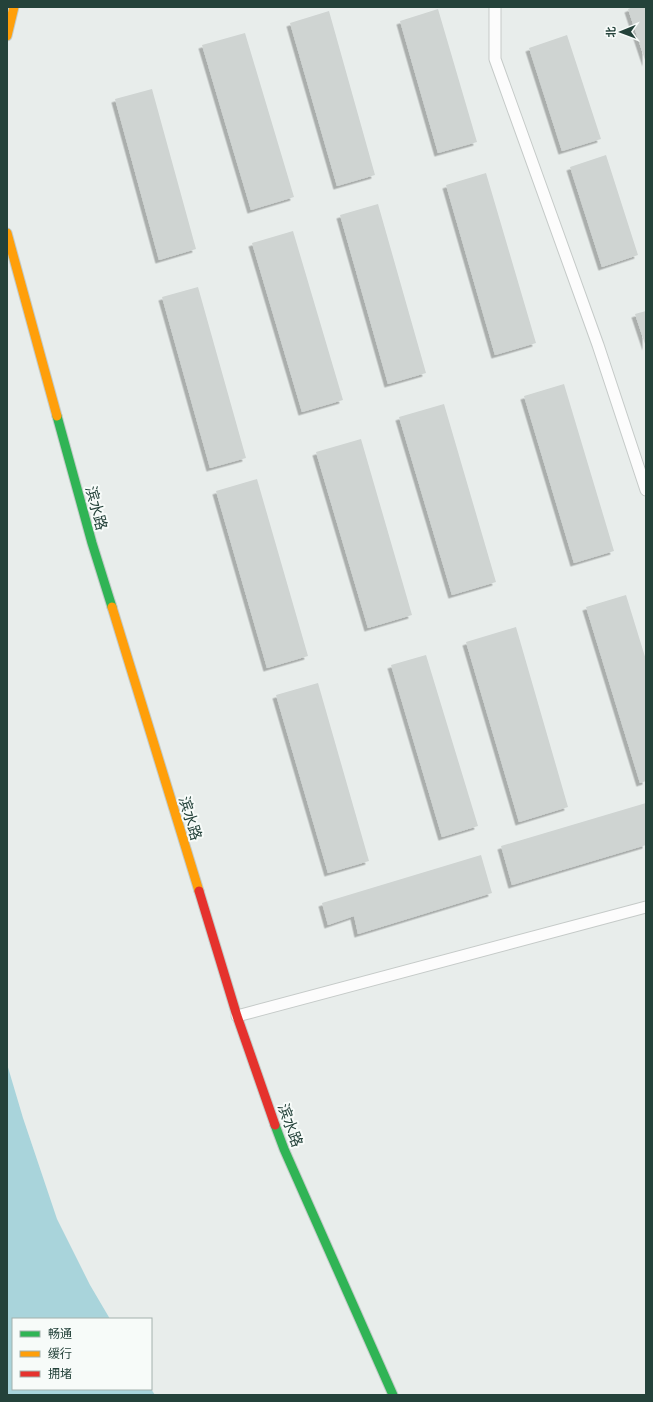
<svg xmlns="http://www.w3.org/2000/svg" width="653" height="1402" viewBox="0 0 653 1402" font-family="Commissioner,'Noto Sans SC',sans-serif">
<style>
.water{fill:#a9d4db}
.building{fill:#cfd4d2;filter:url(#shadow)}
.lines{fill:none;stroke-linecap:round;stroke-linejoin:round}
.lane-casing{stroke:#c5cac8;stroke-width:13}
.fast-casing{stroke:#c3cbc8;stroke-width:11}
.slow-casing{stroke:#c3cbc8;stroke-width:11}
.jam-casing{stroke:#c3cbc8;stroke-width:11}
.lane{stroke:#fcfcfc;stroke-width:11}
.fast{stroke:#30b455;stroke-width:9}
.slow{stroke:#ff9f0a;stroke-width:9}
.jam{stroke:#e5322d;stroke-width:9}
.labels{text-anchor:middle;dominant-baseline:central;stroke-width:4;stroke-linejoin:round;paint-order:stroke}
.street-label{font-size:15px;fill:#24423a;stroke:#f7fbf9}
</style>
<defs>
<filter id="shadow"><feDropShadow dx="-3.5" dy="3.5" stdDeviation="0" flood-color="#0004"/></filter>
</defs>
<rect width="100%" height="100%" fill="#e8edeb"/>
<path class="water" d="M7 1064 23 1118 57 1219 90 1285 110 1319H13V1389H151L155 1395H7Z"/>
<path class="building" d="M633 7H646V63L628 9Z
M438 9 477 142 438 153 400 21Z
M329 11 375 175 337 186 290 23Z
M245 33 294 197 251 210 202 45Z
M567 35 601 139 562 151 529 48Z
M152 89 196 249 159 260 115 99Z
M606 155 638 255 602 267 570 167Z
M486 173 536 343 495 355 446 185Z
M378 204 426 373 388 384 340 215Z
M293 231 343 400 302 412 252 243Z
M198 287 246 458 210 468 162 297Z
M646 311V347L635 314Z
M564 384 614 551 574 563 524 396Z
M444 404 496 582 452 595 399 417Z
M361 439 412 615 368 628 316 452Z
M257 479 308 656 267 668 216 491Z
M626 595 646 660V781L640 783 586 607Z
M516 627 568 807 519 822 466 642Z
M426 655 478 826 442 837 391 665Z
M318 683 369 861 328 873 276 695Z
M646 803V845L512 885 501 846Z
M481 855 492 893 358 934 354 916 328 925 322 903Z"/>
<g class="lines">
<defs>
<path id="lane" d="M495 7V59L598 345 646 490
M237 1016 646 907"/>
<path id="fast" d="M57 416 92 543 112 607
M275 1125 284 1149 393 1395"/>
<path id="slow" d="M7 36 14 7
M7 233 57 416
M112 607 199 891"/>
<path id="jam" d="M199 891 237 1016 275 1125"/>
</defs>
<use href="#lane" class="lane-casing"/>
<use href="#fast" class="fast-casing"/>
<use href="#slow" class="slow-casing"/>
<use href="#jam" class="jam-casing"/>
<use href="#lane" class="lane"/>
<use href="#fast" class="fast"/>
<use href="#slow" class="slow"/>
<use href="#jam" class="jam"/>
</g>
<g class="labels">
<g class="street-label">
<text transform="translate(97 508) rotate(75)">滨水路</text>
<text transform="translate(191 818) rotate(73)">滨水路</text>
<text transform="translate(291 1125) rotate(70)">滨水路</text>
</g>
</g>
<rect width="653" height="1402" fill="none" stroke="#24423a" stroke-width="16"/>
<rect x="12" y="1318" width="140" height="72" fill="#f7fbf9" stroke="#a3b1ad"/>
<rect x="20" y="1331" width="20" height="6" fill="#30b455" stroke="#a3b1ad"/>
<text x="48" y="1338" font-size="12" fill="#24423a">畅通</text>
<rect x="20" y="1351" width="20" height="6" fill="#ff9f0a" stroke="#a3b1ad"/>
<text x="48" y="1358" font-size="12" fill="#24423a">缓行</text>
<rect x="20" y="1371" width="20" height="6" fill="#e5322d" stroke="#a3b1ad"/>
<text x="48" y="1378" font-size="12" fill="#24423a">拥堵</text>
<g transform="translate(621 32) rotate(269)" stroke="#f7fbf9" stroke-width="3" paint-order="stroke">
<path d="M0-3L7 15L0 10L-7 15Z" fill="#24423a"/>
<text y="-6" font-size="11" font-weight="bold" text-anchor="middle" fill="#24423a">北</text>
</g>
</svg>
